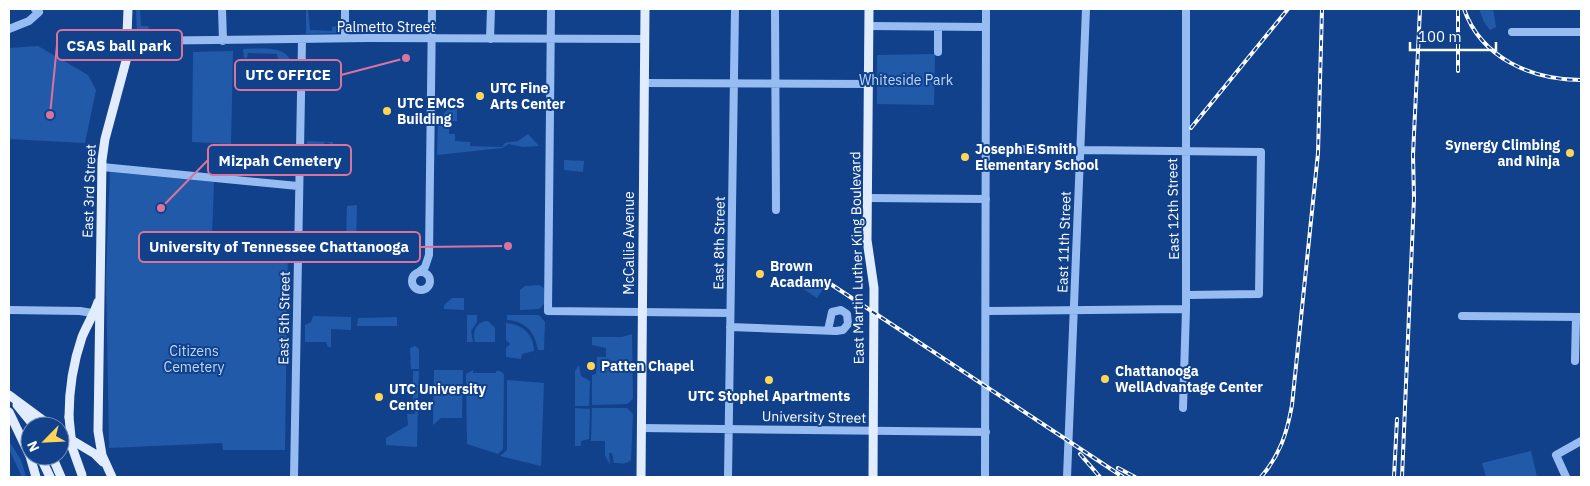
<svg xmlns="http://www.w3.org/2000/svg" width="1590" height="486" viewBox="0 0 1590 486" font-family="'IBM Plex Sans',sans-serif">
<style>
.green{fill:#225aaa}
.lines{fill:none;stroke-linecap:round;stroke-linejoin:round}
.minor{stroke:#97bcf2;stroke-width:8}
.major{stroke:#e1ecff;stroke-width:9}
.rail-casing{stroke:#fff;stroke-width:4}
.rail{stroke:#11418b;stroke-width:2;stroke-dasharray:5.5;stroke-linecap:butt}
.major-bridge{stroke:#e1ecff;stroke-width:9}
.poi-dot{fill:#ffd557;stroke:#11418b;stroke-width:2}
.labels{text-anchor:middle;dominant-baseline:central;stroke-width:4;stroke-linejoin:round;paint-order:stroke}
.street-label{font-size:14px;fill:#fff;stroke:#11418b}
.park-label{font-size:14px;fill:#bed8fd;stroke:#11418b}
.poi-label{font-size:14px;font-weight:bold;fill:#fff;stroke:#11418b;text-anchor:start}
.leader{fill:none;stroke:#da749d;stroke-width:2}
.callout-dot{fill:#da749d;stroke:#11418b;stroke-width:2}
.callout{fill:#11418b;stroke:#da749d;stroke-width:2}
.callout-label{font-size:15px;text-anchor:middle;font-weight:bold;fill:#fff}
</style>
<rect width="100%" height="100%" fill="#11418b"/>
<path class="green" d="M136 9H140L141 26H148L150 33 137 32Z
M306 9H308L310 30 332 31V27L338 26 339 9 338 33 306 34Z
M1479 9H1493L1496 27 1490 30 1484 22Z
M38 46 88 75 96 90 85 143 9 139V48Z
M243 49C262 49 292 43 292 70L289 72 286 63 278 59 277 54 248 53 247 58H244Z
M233 51 231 144 192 142 193 52Z
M935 54 934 105 877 104V55Z
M452 106H457V121H449V134H455V141L470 142V146L502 147 505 143 518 141 528 134 539 146 523 147 509 144 502 148 437 155 438 119Z
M307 141 333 142 335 158 331 144 326 142 322 145 318 158H316L312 149 307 147Z
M564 160 584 161 583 172 564 170Z
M110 172 214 182 212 235 288 237 285 450H223L222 443 109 448 106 275Z
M357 205 356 242H346L347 206Z
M808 279 823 289 817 298 802 288Z
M539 285 544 288 545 303 539 309 520 310V290L525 286Z
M452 298H464V310L444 309V305Z
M467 315H477V322L471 331 473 342H467Z
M507 315H539L545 322 544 350H538C535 332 525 321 507 320Z
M313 316 351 317V330L331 329V347H328L326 342H305V325L311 322Z
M397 317V326H357L358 318Z
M488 321 495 328V342H475C472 332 476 321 488 321Z
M506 323C523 324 534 335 534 351L522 354 521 359 506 357V348L510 344 506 340Z
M632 334 633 399 627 404 592 405V375L596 374 597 357H606V348L592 345V337H622Z
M415 346 419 349V369H411L410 348Z
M579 365 581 376 590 381 589 406H575V371Z
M434 370H463L462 418H441L433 425Z
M473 370V373H496V371H500L504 374 503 449 498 454 467 444 466 374Z
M413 371H419L418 400H413Z
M507 380 544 383 541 466 500 456 507 450Z
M415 405H418L417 447 386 445V438L408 425 407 414H415Z
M575 408 590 409 589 439 581 441V446H575Z
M592 408H627L633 414 631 460C625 465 621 463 614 463L612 453H609L610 465 605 455V441H591Z
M9 441 21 460 26 477H22L9 449Z
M1531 451 1537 477H1486L1482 463Z"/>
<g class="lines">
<path class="minor" d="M222 9 223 41
M551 9 548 311 730 313
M775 9 776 210
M869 26 986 27
M9 29 29 21 39 12 35 9
M1512 32H1581
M345 38V9
M490 39 491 9
M128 41 369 38 644 39
M938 52V28
M644 83 869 84
M986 149 1261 152 1259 294 1186 295
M102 167 298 186
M868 198 986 199
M420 271 425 267 429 255 432 9
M412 281a9 9 0 1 1 18 0a9 9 0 1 1-18 0Z
M9 310 80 311 98 314
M986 311 1186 309
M1462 316 1581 317
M730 327 836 331 843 330 848 324 847 314 841 310 832 312 828 330
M1575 361 1576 317
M1183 408 1186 309V9
M641 428 986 432
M294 477 302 40
M728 477 735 9
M985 477 986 9
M1067 477 1086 9
M1566 477 1556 455 1581 441"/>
<path class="major" d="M869 9 867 240 874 288 873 477
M9 395 51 426
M17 405 34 426
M9 412 30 456
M69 417C69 390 73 363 82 337 87 325 94 314 98 302
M60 433 95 454 103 462
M30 456 36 477
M40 456 50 477
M52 456 61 477
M112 477 102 455 98 431 102 160 105 139 126 61 128 9
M641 477 645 9"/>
<defs>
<path id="rail" d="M1464 9C1481 58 1532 80 1581 80
M1458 71V9
M1191 128 1288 9
M826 281 1123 477
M1080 454 1100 477
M1118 468 1135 477
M1261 477C1280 455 1287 433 1292 405L1318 153 1322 9
M1394 477 1397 419
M1402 477 1414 198 1413 155 1420 9"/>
</defs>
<use href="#rail" class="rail-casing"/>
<use href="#rail" class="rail"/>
<path class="major-bridge" d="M69 417 72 447 82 475"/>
</g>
<g class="poi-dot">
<circle cx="480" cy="96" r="5"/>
<circle cx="387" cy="111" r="5"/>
<circle cx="1570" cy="153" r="5"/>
<circle cx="965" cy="157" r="5"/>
<circle cx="760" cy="274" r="5"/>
<circle cx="591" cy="366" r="5"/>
<circle cx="1105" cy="379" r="5"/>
<circle cx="769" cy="380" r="5"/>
<circle cx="379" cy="397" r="5"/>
</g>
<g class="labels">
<g class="street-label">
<text x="386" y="27">Palmetto Street</text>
<text transform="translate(89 191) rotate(-88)">East 3rd Street</text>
<text transform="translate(1173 209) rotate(-91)">East 12th Street</text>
<text transform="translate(1064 242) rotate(-88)">East 11th Street</text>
<text transform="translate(629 243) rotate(-90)">McCallie Avenue</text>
<text transform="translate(719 243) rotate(-89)">East 8th Street</text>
<text transform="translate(857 258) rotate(-91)">East Martin Luther King Boulevard</text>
<text transform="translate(284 318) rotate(-89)">East 5th Street</text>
<text transform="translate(814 417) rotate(1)">University Street</text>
</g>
<g class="park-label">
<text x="906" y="80">Whiteside Park</text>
<text x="194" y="351">Citizens<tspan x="194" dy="16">Cemetery</tspan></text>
</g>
<g class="poi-label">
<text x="490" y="88">UTC Fine<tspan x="490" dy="16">Arts Center</tspan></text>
<text x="397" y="103">UTC EMCS<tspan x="397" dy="16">Building</tspan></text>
<text x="1560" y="145" text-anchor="end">Synergy Climbing<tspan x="1560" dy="16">and Ninja</tspan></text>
<text x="975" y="149">Joseph E Smith<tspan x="975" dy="16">Elementary School</tspan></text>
<text x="770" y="266">Brown<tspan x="770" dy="16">Acadamy</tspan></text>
<text x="601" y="366">Patten Chapel</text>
<text x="1115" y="371">Chattanooga<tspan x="1115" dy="16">WellAdvantage Center</tspan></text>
<text x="389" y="389">UTC University<tspan x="389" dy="16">Center</tspan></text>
<text x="769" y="396" text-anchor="middle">UTC Stophel Apartments</text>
</g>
</g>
<path class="leader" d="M50 115L57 45M406 58L341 75M161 208L208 160M508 246L420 247"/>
<g class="callout-dot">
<circle cx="50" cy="115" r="5"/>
<circle cx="406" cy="58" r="5"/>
<circle cx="161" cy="208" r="5"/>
<circle cx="508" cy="246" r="5"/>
</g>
<g class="callout">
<rect x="57" y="30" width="125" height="30" rx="5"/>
<rect x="235" y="60" width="106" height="30" rx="5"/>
<rect x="208" y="145" width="143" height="30" rx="5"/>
<rect x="139" y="232" width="281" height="30" rx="5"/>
</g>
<g class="callout-label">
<text x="119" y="51">CSAS ball park</text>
<text x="288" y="80">UTC OFFICE</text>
<text x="280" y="166">Mizpah Cemetery</text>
<text x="279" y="252">University of Tennessee Chattanooga</text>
</g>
<rect width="1590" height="486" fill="none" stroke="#ffffff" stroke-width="20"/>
<g transform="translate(45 441) rotate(246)"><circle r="24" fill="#11418b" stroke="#708db9"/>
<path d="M0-4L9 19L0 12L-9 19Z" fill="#ffd557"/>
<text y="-8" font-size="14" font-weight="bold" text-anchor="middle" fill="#ffffff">N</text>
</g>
<path d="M1410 42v8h86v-8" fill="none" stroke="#ffffff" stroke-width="2.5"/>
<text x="1418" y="42" font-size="15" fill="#ffffff" stroke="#11418b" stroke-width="4" paint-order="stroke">100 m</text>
</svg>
